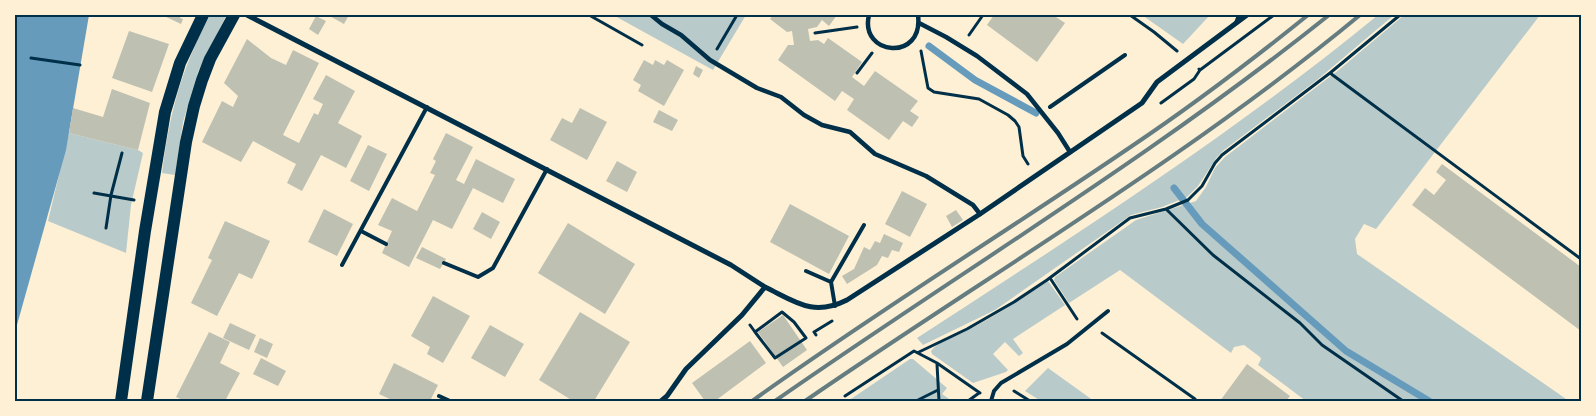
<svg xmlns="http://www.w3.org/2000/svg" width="1596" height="416" viewBox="0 0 1596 416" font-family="Cabin,sans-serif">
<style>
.green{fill:#b9caca}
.water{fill:#669bbc}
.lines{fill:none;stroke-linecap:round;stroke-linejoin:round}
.stream{stroke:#669bbc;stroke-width:7}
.building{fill:#bec0b2}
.path{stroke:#003049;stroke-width:3}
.service{stroke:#003049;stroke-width:4}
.pedestrian{stroke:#003049;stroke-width:4.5}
.minor{stroke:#003049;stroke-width:5}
.primary{stroke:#003049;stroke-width:12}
.rail{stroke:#657d81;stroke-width:4}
.neatline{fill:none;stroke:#003049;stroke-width:2}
</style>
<rect width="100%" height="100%" fill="#fdf0d5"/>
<path class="green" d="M210 15 226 16 198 72 183 122 175 175 162 173C170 111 181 70 210 15Z
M613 15H746L713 70Z
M1142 15H1210L1183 44Z
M1378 15H1394L1317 80 1224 150 1217 157 1198 186 1187 197 1162 207 1131 215 995 310 923 345 917 338C1074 236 1233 134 1378 15Z
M1404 15H1540L1376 229 1364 224 1355 239 1357 254 1569 401H1306L1258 365 1261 359 1260 357 1244 345 1234 347 1231 353 1120 270 1069 303 1054 280 1055 277 1136 220 1196 201 1206 187 1215 168 1225 157 1340 69Z
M69 133 138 150 143 153 131 205 126 253 48 221Z
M1048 281 1065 305 1013 339 1023 353 1019 356 1005 342 993 354 1008 370 1006 372 973 383 932 354 931 351C939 340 956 337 968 330 996 316 1022 298 1048 281Z
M910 359H913L947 388 942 394 952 401H848Z
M1048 368 1094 401H1041L1025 391Z"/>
<path class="water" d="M15 15H89L66 150 15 332Z"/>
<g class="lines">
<path class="stream" d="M929 46 975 80 1036 113
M1174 188 1202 224 1346 351 1429 401"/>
</g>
<path class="building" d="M162 15H181L180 18 183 19 181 24Z
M328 15H349L344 24Z
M773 15H837L829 26 822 20 817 27 808 29 810 41 818 40 824 44 828 38 862 62 852 77 864 86 875 71 918 101 910 111 919 117 912 127 903 121 889 140 847 110 854 99 842 91 835 101 778 60 788 45H794L792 31 787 32 770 19Z
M994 15H1053L1065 23 1037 62 987 25Z
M316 16 326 21 318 35 309 29Z
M129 31 169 44 152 92 112 78Z
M247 39 271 58 286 65 293 50 319 63 283 135 299 143 314 113 318 115 323 104 313 99 326 75 355 91 338 123 362 136 346 168 321 155 302 191 287 183 296 164 253 141 241 162 202 142 222 101 233 107 238 96 224 83Z
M644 60 653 65 655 60 664 65 667 60 684 70 664 106 638 91 641 85 633 80Z
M696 66 703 70 699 78 693 74Z
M112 89 150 103 138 150 69 133 73 108 103 117Z
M580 108 607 122 587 160 550 140 562 118 572 123Z
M659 110 678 120 672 131 653 122Z
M446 133 473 147 456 180 464 184 476 159 515 179 503 203 473 188 452 229 433 220 409 267 382 253 392 231 378 225 392 198 417 211 435 175 430 173 436 161 433 159Z
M368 145 387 154 369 191 350 181Z
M617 161 637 172 627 192 606 181Z
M1442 164 1581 267V331L1412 205 1425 188 1434 195 1446 180 1436 172Z
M902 191 927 204 910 237 885 224Z
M790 204 849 236 829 274 770 242Z
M324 209 353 224 337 256 308 242Z
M956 210 963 220 952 227 946 216Z
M482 212 500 222 491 239 473 229Z
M225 221 270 241 252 279 239 273 217 316 191 303 212 260 208 258Z
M568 223 635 264 605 314 538 273Z
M884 234 903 243 899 252 892 250 888 258 882 256 877 265 847 284 842 276 854 269 864 247 870 250 875 241 880 243Z
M422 247 446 259 440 269 416 258Z
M433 296 470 316 443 363 427 354 430 347 411 336Z
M580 312 630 342 594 401H573L539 380Z
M783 315 807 350 783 367 758 332Z
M230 323 256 335 249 350 223 338Z
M490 325 524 344 505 377 471 358Z
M209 332 230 342 220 363 240 373 225 401H185L176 397Z
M260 338 273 344 267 358 254 352Z
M750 341 766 363 715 401H705L692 383Z
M261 358 286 371 278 386 253 374Z
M394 363 438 385 430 401H394L379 394Z
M1247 364 1290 396 1286 401H1220Z"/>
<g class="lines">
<path class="path" d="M589 15 642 45
M1130 15 1154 32 1177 51
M815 33 857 27
M969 35 983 15
M717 49 737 15
M921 51 928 88 934 92 979 99 1008 115 1015 121 1019 127 1023 156 1028 164
M31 58 80 65
M1199 69 1200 70 1274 15
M857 73 872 53
M1330 73 1581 259
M1161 103 1194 79 1200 70
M94 193 134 200
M1166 209 1213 255 1300 323 1322 345 1403 401
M106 228 111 195 122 153
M1050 278 1077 319
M750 325 755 332 782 312 794 322 806 338 775 358 755 332
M1102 333 1195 399
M816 335 814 332 832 321
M919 352 967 329 1014 302 1047 280 1130 218 1166 209 1188 200 1202 186 1215 163 1222 155 1330 73 1400 15
M937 364 939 401
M1014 391 1030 401
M845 396 914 351 937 363 980 393
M916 401 938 390
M968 401 979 393"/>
<path class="service" d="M1236 23 1239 15
M1050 107 1125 55
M361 231 386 244
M444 263 478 277 493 268 547 169
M342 265 427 107
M806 271 831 282
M835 306 831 282 864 225
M439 396 450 401
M991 401 994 391 1001 383 1067 344 1108 311"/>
<path class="pedestrian" d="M651 15 662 24 681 35 710 60 757 88 781 97 804 115 822 125 850 132 875 154 926 176 973 205 980 214
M869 15C859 56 924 62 918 15
M919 23 946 37 977 56 1027 94 1058 133 1070 152"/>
<path class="minor" d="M247 15 731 265 765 287 742 315 686 369 667 396 661 401
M765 287C796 302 813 317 847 300L980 214 1142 103 1157 82 1247 15"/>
<path class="primary" d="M121 401 145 231 165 112 180 63 203 15
M147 401 186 142 194 106 202 80 210 59 234 15"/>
<path class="rail" d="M752 401C876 312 1006 232 1132 146 1193 105 1251 61 1308 15
M775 401C960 272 1153 156 1329 15
M805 401C991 273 1186 159 1360 15"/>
</g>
<rect width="1596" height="416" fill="none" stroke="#fdf0d5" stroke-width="32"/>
<rect x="16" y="16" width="1564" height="384" class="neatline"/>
</svg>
